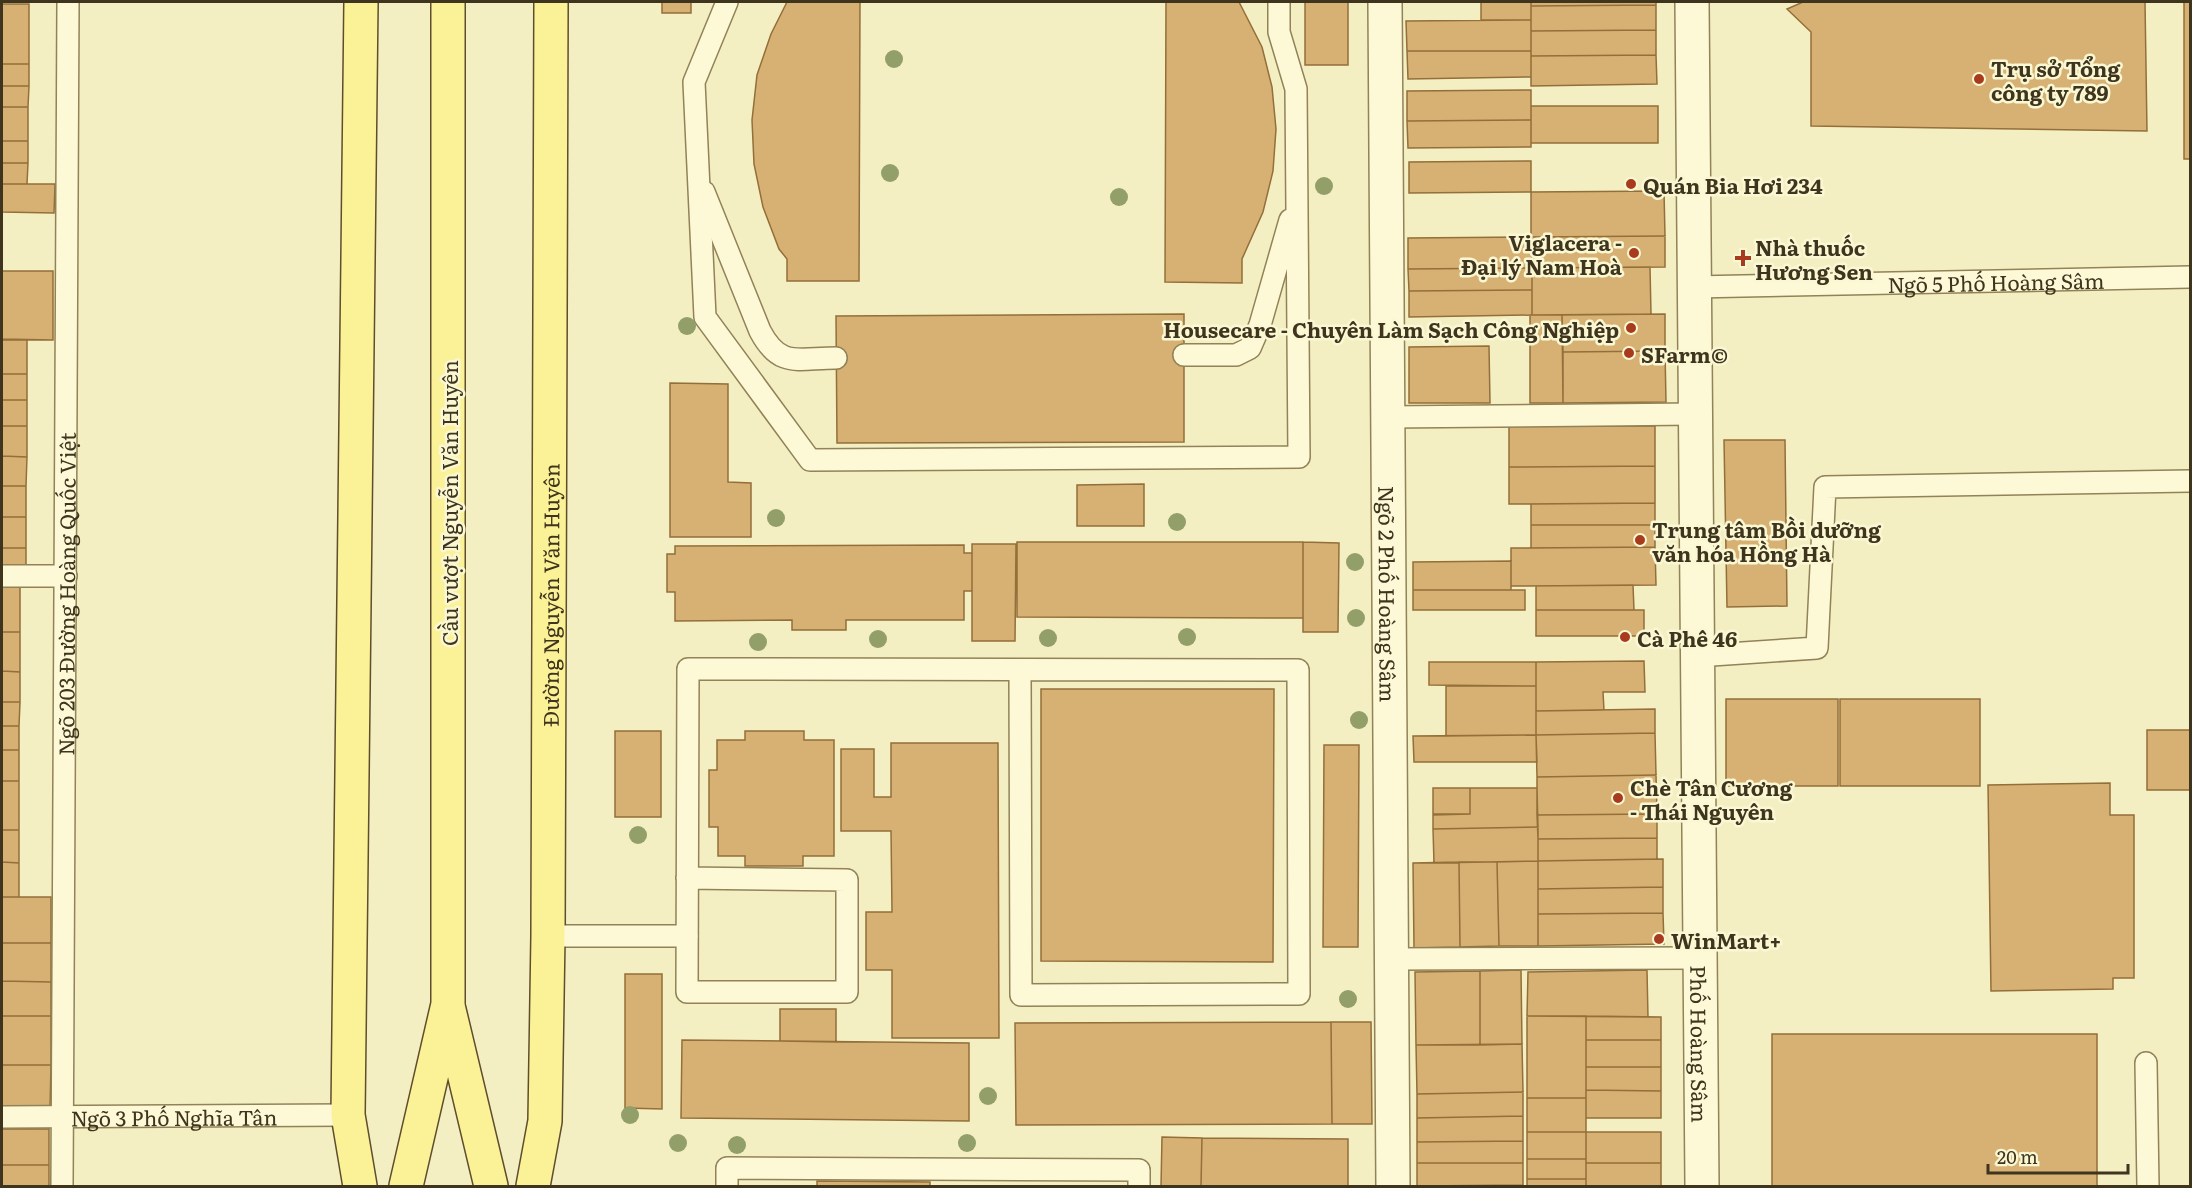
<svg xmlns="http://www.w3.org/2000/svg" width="2192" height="1188" viewBox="0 0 2192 1188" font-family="Literata,serif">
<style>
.building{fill:#d7b174;stroke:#936f39;stroke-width:1.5}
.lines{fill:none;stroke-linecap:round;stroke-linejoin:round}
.service-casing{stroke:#918257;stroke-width:24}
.minor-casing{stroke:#918257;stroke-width:36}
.primary-casing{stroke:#5e4e2b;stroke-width:36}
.service{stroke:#fdf9d7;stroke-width:21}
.minor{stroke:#fdf9d7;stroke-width:33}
.primary{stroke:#fbf196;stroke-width:33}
.tree{fill:#929f69}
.poi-dot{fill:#a83a1e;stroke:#faf7d3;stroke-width:2}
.labels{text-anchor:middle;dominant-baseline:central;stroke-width:5;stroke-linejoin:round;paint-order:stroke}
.poi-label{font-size:21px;font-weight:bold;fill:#3f341d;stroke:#faf7d3;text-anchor:start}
.street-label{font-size:21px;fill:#3f341d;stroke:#faf7d3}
</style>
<rect width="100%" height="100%" fill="#f4efc3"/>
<path class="building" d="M662 2H691V13H662Z
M787 2H860L859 281H787V259L779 249 763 207 754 164 752 120 757 75 771 34Z
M1166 2H1239L1262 47 1272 87 1276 129 1273 171 1263 212 1242 259V283L1165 282Z
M1305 2H1348V65H1305Z
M1481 2H1531V20H1481Z
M1531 2H1656V5L1531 6Z
M1803 2H2145L2147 131 1811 126V32L1787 9Z
M2184 2H2190V159H2184Z
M2 4H29V64H2Z
M1656 5V30L1531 31V6Z
M1531 20V51H1407L1406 21Z
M1656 30V55L1531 56V31Z
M1407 51H1531V77L1408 79Z
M1656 55 1657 84 1531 86V56Z
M2 64H29V86H2Z
M2 86H29L28 107H2Z
M1531 90V120L1407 121V91Z
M1531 106H1658V143H1531Z
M2 107H28V141H2Z
M1531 120V147L1408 148 1407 121Z
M2 141H28V163H2Z
M1531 161V192L1409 193V162Z
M2 163H28L27 184H2Z
M2 184H55L54 213 2 212Z
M1664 191 1665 236 1531 237V192Z
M1665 236V267L1532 268 1531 237Z
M1531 237 1532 268 1408 269V238Z
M1650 267 1651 314 1532 315V268Z
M1532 268V290L1409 291 1408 269Z
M2 271H53V340L2 339Z
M1532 290V315L1409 317V291Z
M1184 314V442L837 443 836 316Z
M1665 314V351L1563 352 1562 315Z
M1530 315H1562L1563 403H1530Z
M2 340H27V374H2Z
M1489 346 1490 403H1409V347Z
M1665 351 1666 402 1563 403V352Z
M2 374H27V400H2Z
M670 383 728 384V482L751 483V537H670Z
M2 400H27V426H2Z
M2 426H27V457L2 456Z
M1509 426H1655V466L1509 467Z
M1724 440H1785L1787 606 1727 607Z
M2 456 27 457 26 486H2Z
M1655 466V503L1509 504V467Z
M1144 484V526H1077V485Z
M2 486H26V517H2Z
M1655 503V525H1531V504Z
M2 517H26V548H2Z
M1531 525H1655V547L1531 548Z
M1017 542H1303V618L1017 617Z
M1303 542 1339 543 1338 632H1303Z
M972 544H1016L1015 641H972Z
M964 545V553H972V591H964V620H846V630H792V620L675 621V592H667V554H675V546Z
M1655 547 1656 585 1511 586V548Z
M2 548H26V571H2Z
M1511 561V590H1413V562Z
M2 582H20V632H2Z
M1633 585 1634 610H1536V586Z
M1413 590H1525V610H1413Z
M1536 610H1644V636H1536Z
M2 632H20V672L2 671Z
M1644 661 1645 692H1603L1604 710 1536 711V662Z
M1429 662H1536V686L1429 685Z
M2 671 20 672V702H2Z
M1446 686H1536V735L1446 736Z
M1041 689H1274L1273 962 1041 961Z
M1726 699H1838V786H1726Z
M1840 699H1980V786H1840Z
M2 702H20L19 726H2Z
M1655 709V733L1536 735V711Z
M2 726H19V750H2Z
M2147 730H2190V790H2147Z
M615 731H661V817H615Z
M745 731H804V740H834V856H803V866H745V856H718V827H709V770H717V740H745Z
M1655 733 1656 775 1537 777 1536 735Z
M1536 735 1537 762H1414L1413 736Z
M891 743H998L999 1038H892V970H866V912H892L891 831H841V749H874V797H891Z
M1324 745H1359L1358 947H1323Z
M2 750H19V781H2Z
M1656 775 1657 814 1537 815V777Z
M2 781H19V830H2Z
M2110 783V815H2134V978H2113V989L1991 991 1988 785Z
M1433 788H1470V814H1433Z
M1470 788H1537L1538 827 1433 829V815L1470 814Z
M1657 814V838L1538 839 1537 815Z
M1538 827V861L1434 863 1433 829Z
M2 830H19V863L2 862Z
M1657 838V859L1538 861V839Z
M1663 859V887L1538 889V861Z
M1538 861V946H1499L1497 862Z
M2 862 19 863V897H2Z
M1459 862 1460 947 1414 948 1413 863Z
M1459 862H1497L1499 946 1460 947Z
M1663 887V913L1538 914V889Z
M2 897H51V943H2Z
M1663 913 1664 944 1538 946V914Z
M2 943H51V982L2 981Z
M1521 970 1522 1044 1480 1045V971Z
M1647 970 1648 1017 1527 1016 1528 972Z
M1480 971V1045H1416L1415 972Z
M625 974H662V1109L625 1108Z
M2 981 51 982V1016H2Z
M780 1009H836V1042L780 1041Z
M2 1016H51V1065H2Z
M1527 1016H1586V1098H1527Z
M1586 1016 1661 1017V1040H1586Z
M1331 1022 1332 1124 1016 1125 1015 1023Z
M1331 1022H1371L1372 1124H1332Z
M1772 1034H2097V1186H1772Z
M682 1040 969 1043V1121L681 1118Z
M1586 1040H1661V1067H1586Z
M1522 1044 1523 1092 1417 1094 1416 1045Z
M2 1065H51L50 1108H2Z
M1586 1067H1661V1091L1586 1090Z
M1586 1090 1661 1091V1118H1586Z
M1523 1092V1116L1417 1118V1094Z
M1527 1098H1586V1132H1527Z
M1523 1116V1141L1417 1142V1118Z
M2 1129H49V1165H2Z
M1527 1132H1586V1159H1527Z
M1586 1132H1661V1163H1586Z
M1162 1137 1202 1138 1201 1186H1161Z
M1202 1138 1348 1139V1186H1201Z
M1523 1141V1163H1417V1142Z
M1527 1159H1586V1179H1527Z
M1417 1163H1523V1185L1417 1186Z
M1586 1163H1661V1186H1586Z
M2 1165H49V1186H2Z
M1527 1179H1586V1186H1527Z
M817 1181 930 1182V1186H817Z
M1523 1185V1186H1417Z"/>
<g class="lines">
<defs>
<g id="service">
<path d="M727 2 694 82 705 317 810 460 1299 457 1296 89 1279 32V2"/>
<path d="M704 192 760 331C780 369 798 358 836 358"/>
<path id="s1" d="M1694 287 2190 277"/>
<path d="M1184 355H1236L1250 348 1260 325 1290 220"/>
<path d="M1388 417 1695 414"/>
<path d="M2 576H66"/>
<path d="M1697 656 1817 648 1825 487 2190 481"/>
<path d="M687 878 847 880V992H687L688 669 1298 670 1299 994 1021 995 1020 671"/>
<path d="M548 936H687"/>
<path d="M1391 959 1699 958"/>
<path d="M2146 1063 2148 1186"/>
<path id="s2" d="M2 1117 348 1115"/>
<path id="s3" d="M62 1186 68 2"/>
<path d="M727 1186V1168L1139 1170V1186"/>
</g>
<g id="minor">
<path id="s4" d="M1385 2 1393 1186"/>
<path id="s5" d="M1692 2 1702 1186"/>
</g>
<g id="primary">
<path d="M449 1010 491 1186"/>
<path d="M360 1186 348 1115 361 2"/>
<path d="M406 1186 448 1004V2"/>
<path id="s6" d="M533 1186 545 1121 548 936 551 2"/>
</g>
</defs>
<use href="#service" class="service-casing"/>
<use href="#minor" class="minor-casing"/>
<use href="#primary" class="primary-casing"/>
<use href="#service" class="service"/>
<use href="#minor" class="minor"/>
<use href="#primary" class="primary"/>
</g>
<g class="tree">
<circle cx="894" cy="59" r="9"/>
<circle cx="890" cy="173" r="9"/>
<circle cx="1324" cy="186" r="9"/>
<circle cx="1119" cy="197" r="9"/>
<circle cx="687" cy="326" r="9"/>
<circle cx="776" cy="518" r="9"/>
<circle cx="1177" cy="522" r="9"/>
<circle cx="1355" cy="562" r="9"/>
<circle cx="1356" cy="618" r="9"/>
<circle cx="1187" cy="637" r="9"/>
<circle cx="1048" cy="638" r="9"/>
<circle cx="878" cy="639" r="9"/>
<circle cx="758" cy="642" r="9"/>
<circle cx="1359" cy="720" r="9"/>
<circle cx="638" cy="835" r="9"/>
<circle cx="1348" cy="999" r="9"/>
<circle cx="988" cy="1096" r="9"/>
<circle cx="630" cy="1115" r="9"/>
<circle cx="678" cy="1143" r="9"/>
<circle cx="967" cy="1143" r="9"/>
<circle cx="737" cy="1145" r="9"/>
</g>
<g class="poi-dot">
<circle cx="1979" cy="79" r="6"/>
<circle cx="1631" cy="184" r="6"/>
<circle cx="1634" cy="253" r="6"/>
<path d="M1740 249h6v6h6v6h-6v6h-6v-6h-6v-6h6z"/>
<circle cx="1631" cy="328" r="6"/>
<circle cx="1629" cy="353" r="6"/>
<circle cx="1640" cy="540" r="6"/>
<circle cx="1625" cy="637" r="6"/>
<circle cx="1618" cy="798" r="6"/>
<circle cx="1659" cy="939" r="6"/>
</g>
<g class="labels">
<g class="poi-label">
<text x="1991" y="67">Trụ sở Tổng<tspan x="1991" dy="24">công ty 789</tspan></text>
<text x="1643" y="184">Quán Bia Hơi 234</text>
<text x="1622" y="241" text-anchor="end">Viglacera -<tspan x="1622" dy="24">Đại lý Nam Hoà</tspan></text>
<text x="1755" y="246">Nhà thuốc<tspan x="1755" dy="24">Hương Sen</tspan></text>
<text x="1619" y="328" text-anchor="end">Housecare - Chuyên Làm Sạch Công Nghiệp</text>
<text x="1641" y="353">SFarm©</text>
<text x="1652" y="528">Trung tâm Bồi dưỡng<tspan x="1652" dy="24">văn hóa Hồng Hà</tspan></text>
<text x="1637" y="637">Cà Phê 46</text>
<text x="1630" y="786">Chè Tân Cương<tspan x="1630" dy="24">- Thái Nguyên</tspan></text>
<text x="1671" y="939">WinMart+</text>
</g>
<g class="street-label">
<text stroke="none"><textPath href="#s1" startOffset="302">Ngõ 5 Phố Hoàng Sâm</textPath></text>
<text transform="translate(448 503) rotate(-90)">Cầu vượt Nguyễn Văn Huyên</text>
<text stroke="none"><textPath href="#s3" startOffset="592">Ngõ 203 Đường Hoàng Quốc Việt</textPath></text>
<text stroke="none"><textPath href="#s4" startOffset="592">Ngõ 2 Phố Hoàng Sâm</textPath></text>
<text stroke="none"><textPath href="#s6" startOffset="592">Đường Nguyễn Văn Huyên</textPath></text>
<text stroke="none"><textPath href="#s5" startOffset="1042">Phố Hoàng Sâm</textPath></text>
<text stroke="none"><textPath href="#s2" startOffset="172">Ngõ 3 Phố Nghĩa Tân</textPath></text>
</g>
</g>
<rect width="2192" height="1188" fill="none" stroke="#3f341d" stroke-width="6"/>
<path d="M1988 1164v9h140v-9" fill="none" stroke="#3f341d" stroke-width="3"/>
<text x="1997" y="1164" font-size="18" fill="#3f341d" stroke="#faf7d3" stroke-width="4.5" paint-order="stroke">20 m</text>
</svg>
